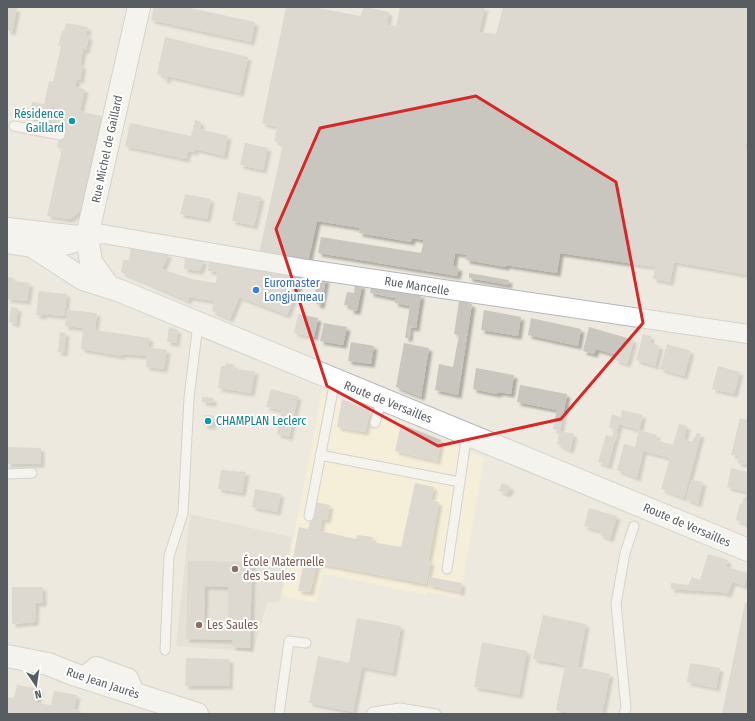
<svg xmlns="http://www.w3.org/2000/svg" width="755" height="721" viewBox="0 0 755 721" font-family="'Fira Sans Condensed',sans-serif">
<style>
.commercial{fill:#fff3d2}
.education{fill:#dcd8ce}
.building{fill:#c9c5bf;fill-rule:evenodd;filter:url(#shadow)}
.lines{fill:none;stroke-linecap:round;stroke-linejoin:round}
.service-casing{stroke:#b3b7bb;stroke-width:11}
.minor-casing{stroke:#b3b7bb;stroke-width:20}
.tertiary-casing{stroke:#b3b7bb;stroke-width:24}
.secondary-casing{stroke:#b3b8bd;stroke-width:24}
.service{stroke:#fff;stroke-width:9}
.minor{stroke:#fff;stroke-width:18}
.tertiary{stroke:#fff;stroke-width:22}
.secondary{stroke:#fff;stroke-width:22}
.marked{fill:none;stroke:#d62828;stroke-width:3;stroke-linejoin:round}
.culture-dot{fill:#0f9aa8;stroke:#fff;stroke-width:1.5}
.shop-dot{fill:#3f7fe0;stroke:#fff;stroke-width:1.5}
.education-dot{fill:#8d6e63;stroke:#fff;stroke-width:1.5}
.labels{text-anchor:middle;dominant-baseline:central;stroke-width:4;stroke-linejoin:round;paint-order:stroke}
.culture-label{font-size:12px;fill:#0d838f;stroke:#fff;text-anchor:end}
.street-label{font-size:12px;fill:#585d62;stroke:#fff}
.shop-label{font-size:12px;fill:#366cbe;stroke:#fff;text-anchor:start}
.education-label{font-size:12px;fill:#785e54;stroke:#fff;text-anchor:start}
</style>
<defs>
<filter id="shadow"><feDropShadow dx="3.5" dy="3.5" stdDeviation="1" flood-color="#0004"/></filter>
</defs>
<rect width="100%" height="100%" fill="#ede9df"/>
<path class="commercial" d="M322 391 484 458 460 598 427 592 426 595 323 574 316 603 282 596Z"/>
<path class="education" d="M190 514 292 537 280 601 267 603 253 652 176 646Z"/>
<path class="building" d="M7 7 17 8 12 32 7 30Z
M154 7H185L255 22 251 42 151 20Z
M286 7H313L360 16 364 7 389 12 387 25 396 26 400 7H485L479 32 496 34 503 7H748V136L745 149H748V275L674 262 670 282 653 279 655 267 560 253 557 273 506 265V267L466 260 467 255 455 253 453 266 459 268 457 276 318 253 321 237 421 253 424 240 412 238 411 242 359 233 360 228 317 221 308 262 259 254 283 144 274 141 277 127 262 123Z
M66 23 88 27 86 35 89 36 86 50H83L80 65 83 66 80 80 77 79 75 87 85 89 80 111 101 116 80 211 70 219 47 216 62 149 57 147 62 124 28 117 32 102 44 104 49 81 53 82 61 46H58L62 31H64Z
M165 37 248 57 240 93 167 76V80L163 79 164 75 157 74Z
M195 120 201 122 200 129 228 136 224 156 195 149V152L188 151 186 159 125 146 130 123 191 136Z
M245 143 268 148 263 170 240 165Z
M238 192 261 197 254 226 232 221Z
M185 194 211 199 207 219 180 214Z
M131 248 169 254 162 269 192 279 216 283 217 272 208 271 209 261 302 277 287 315 239 297 230 319 212 311 214 301 189 297 188 301 121 272 123 260H129Z
M185 257 204 260 200 271 184 269Z
M469 273 509 280 508 285 469 278Z
M7 277 14 278V281L30 283 27 301 7 299Z
M318 278 326 279 321 305 316 304 318 294H315Z
M355 284 362 285 357 311 350 310 351 306 344 305 347 292 354 293Z
M371 286 421 295 416 328 410 327 409 338H405L410 306 395 303V298L370 293Z
M39 291 67 294 64 316 43 314V316L36 315Z
M459 301 472 304 458 395 435 390 439 364 453 367 459 335 454 334Z
M11 307 18 308 16 324 9 322Z
M67 310 97 313 95 330 150 338 148 347 167 350 164 369 146 367 147 356 122 354 121 356 81 349 83 328 65 326Z
M484 310 521 317 518 336 481 330Z
M298 314 318 318 314 337 294 333Z
M531 318 581 329 578 346 528 335Z
M324 323 347 327 343 345 320 341Z
M169 327 178 330 176 343 167 342Z
M589 327 634 340 627 364 615 360 617 355 596 349 594 354 583 351Z
M60 332 66 333 64 353 58 352Z
M643 334 651 336 650 343 660 346 655 366 636 360Z
M351 342 374 346 371 364 348 361Z
M404 343 429 348 421 397 396 387Z
M667 344 691 351 684 376 660 369Z
M226 363 235 365 234 369 255 371 251 393 218 388 221 366H225Z
M718 366 740 372 734 394 712 389Z
M476 368 514 375 511 394 499 392 497 394 473 389Z
M520 385 567 394 560 431 553 429 557 410 517 402Z
M271 389 298 396 289 437 277 434 282 410 266 407Z
M202 397 213 398V403L202 402Z
M342 399 370 411 365 432 337 427Z
M622 410 643 415 639 430 657 435 656 440 673 445 679 424 687 426 684 439 692 442 697 433 701 434 684 498 661 489 670 458 643 451 637 478 617 470 624 444 635 447 639 430 619 424 608 466 598 462 606 435 612 437 614 429 609 428 612 414 621 417Z
M205 415 214 416 212 426 203 425Z
M748 415V465L737 463 739 456 731 455 740 418 746 420Z
M401 424 441 440 437 461 395 451Z
M560 431 574 434 570 450 557 444Z
M7 447 41 448V464H7Z
M731 468 748 472V517L746 524 736 520 740 503 742 504 744 497H746L747 492 727 487Z
M221 470 246 472 242 493 218 489Z
M691 480 703 482 698 504 686 499Z
M415 483 434 487 431 500 439 502 428 561 431 562 426 584 317 563 310 592 298 591 304 561 293 558 299 527 308 529 315 502 330 505 327 520 322 519 320 531 356 539 357 535 373 537 372 542 401 547Z
M502 483 511 487 507 494 499 491Z
M255 489 281 494 277 512 252 507Z
M589 508 617 516 610 539 600 535 601 531 584 526Z
M708 554 728 560 726 567 748 573 744 586 732 582 728 594 719 592 671 589V583L688 585 692 577 700 580Z
M188 561 252 562 250 648 232 647 233 640 186 639ZM205 586 228 587V622H204Z
M430 577 462 583 461 592 428 585Z
M12 587H43V603H36L35 622 12 624Z
M745 603H748V714H722Z
M543 615 586 624 578 667 610 674 602 714H576L556 710 565 665 533 659Z
M357 618 401 626 393 673 362 667 353 712 309 703 318 656 349 663Z
M482 642 527 651 519 695 474 687Z
M186 658 230 659 229 686H185Z
M690 663 720 668 716 688 687 682Z
M17 685 40 689 37 703 51 705 54 691 77 695 74 709 80 711V714H7V697L14 698Z"/>
<g class="lines">
<defs>
<path id="service" d="M14 126 60 135
M375 423 382 399
M320 455 460 482
M7 474 32 473
M309 516 335 380
M447 569 467 434
M165 650 169 556 183 513 189 398 198 324
M279 714 289 641 306 643
M371 714 373 712 400 708 436 714
M624 714 626 708 616 604 625 553 634 526"/>
<path id="minor" d="M7 227 87 236 103 234 307 269 748 334
M83 677 96 666 129 678 135 693"/>
<path id="tertiary" d="M32 246C54 247 67 245 87 236
M109 287 91 262 87 236 139 7"/>
<path id="secondary" d="M7 242 32 246 83 279 118 290 748 550
M7 656 48 664 73 674 197 714"/>
</defs>
<use href="#service" class="service-casing"/>
<use href="#minor" class="minor-casing"/>
<use href="#tertiary" class="tertiary-casing"/>
<use href="#secondary" class="secondary-casing"/>
<use href="#service" class="service"/>
<use href="#minor" class="minor"/>
<use href="#tertiary" class="tertiary"/>
<use href="#secondary" class="secondary"/>
</g>
<path d="M0 0H755V721H0ZM476 96 616 182 643 323 561 419 438 446 327 386 276 229 320 128Z" fill="#ede9df" fill-opacity=".55" fill-rule="evenodd"/>
<path class="marked" d="M476 96 616 182 643 323 561 419 438 446 327 386 276 229 320 128Z"/>
<g class="culture-dot">
<circle cx="72" cy="121" r="4"/>
<circle cx="208" cy="421" r="4"/>
</g>
<circle class="shop-dot" cx="256" cy="290" r="4"/>
<g class="education-dot">
<circle cx="235" cy="569" r="4"/>
<circle cx="199" cy="625" r="4"/>
</g>
<g class="labels">
<g class="culture-label">
<text x="64" y="114">Résidence<tspan x="64" dy="14">Gaillard</tspan></text>
<text x="216" y="421" text-anchor="start">CHAMPLAN Leclerc</text>
</g>
<g class="street-label">
<text transform="translate(107 149) rotate(-78)">Rue Michel de Gaillard</text>
<text transform="translate(417 286) rotate(9)">Rue Mancelle</text>
<text transform="translate(388 402) rotate(22)">Route de Versailles</text>
<text transform="translate(687 525) rotate(23)">Route de Versailles</text>
<text transform="translate(103 683) rotate(18)">Rue Jean Jaurès</text>
</g>
<g class="shop-label">
<text x="264" y="283">Euromaster<tspan x="264" dy="14">Longjumeau</tspan></text>
</g>
<g class="education-label">
<text x="243" y="562">École Maternelle<tspan x="243" dy="14">des Saules</tspan></text>
<text x="207" y="625">Les Saules</text>
</g>
</g>
<rect width="755" height="721" fill="none" stroke="#585d62" stroke-width="16"/>
<g transform="translate(36 685) rotate(167)" stroke="#ffffff" stroke-width="3" paint-order="stroke">
<path d="M0-3L7 15L0 10L-7 15Z" fill="#585d62"/>
<text y="-6" font-size="11" font-weight="bold" text-anchor="middle" fill="#585d62">N</text>
</g>
</svg>
